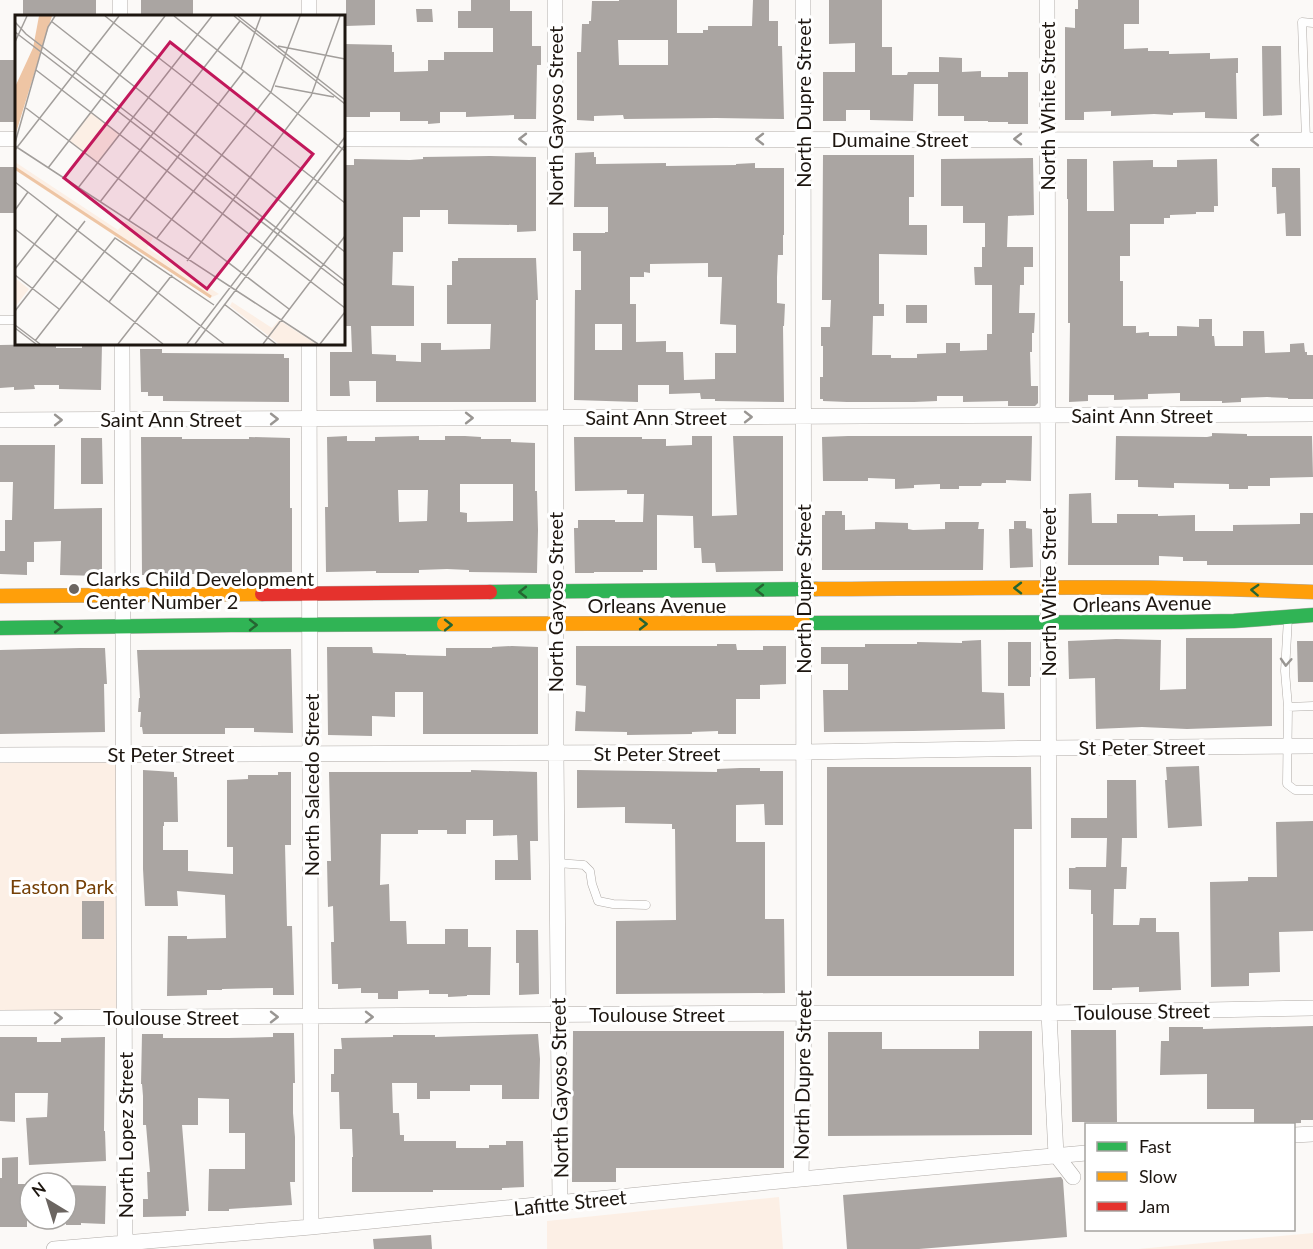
<svg xmlns="http://www.w3.org/2000/svg" width="1313" height="1249" viewBox="0 0 1313 1249" font-family="Lato,sans-serif">
<style>
.green{fill:#fcefe5}
.building{fill:#aaa5a2;fill-rule:evenodd}
.lines{fill:none;stroke-linecap:round;stroke-linejoin:round}
.lane-casing{stroke:#b0aba7;stroke-width:9}
.street-casing{stroke:#b0aba7;stroke-width:16}
.fast-casing{stroke:#b0aba7;stroke-width:15}
.slow-casing{stroke:#b0aba7;stroke-width:15}
.jam-casing{stroke:#b0aba7;stroke-width:15}
.lane{stroke:#fefefe;stroke-width:8}
.street{stroke:#fefefe;stroke-width:15}
.fast{stroke:#30b455;stroke-width:14}
.slow{stroke:#ff9f0a;stroke-width:14}
.jam{stroke:#e5322d;stroke-width:14}
.oneway{stroke:#999693}
.oneway2{stroke:#266532}
.poi-dot{fill:#6b6561;stroke:#fff;stroke-width:2}
.labels{text-anchor:middle;dominant-baseline:central;stroke-width:6;stroke-linejoin:round;paint-order:stroke}
.street-label{font-size:20px;fill:#1d1610;stroke:#fff}
.poi-label{font-size:20px;fill:#1d1610;stroke:#fff;text-anchor:start}
.park-label{font-size:20px;fill:#754007;stroke:#fff}
.inset-river{fill:none;stroke:#eec5a4;stroke-width:3}
.inset-road{fill:none;stroke:#a29e9b;stroke-width:1.5}
.view{fill:#c2185b;fill-opacity:0.15;stroke:#c2185b;stroke-width:3}
.inset-edge{fill:none;stroke:#1d1610;stroke-width:3}
</style>
<rect width="100%" height="100%" fill="#fbf9f7"/>
<path class="green" d="M125 754V1017L0 1018V755Z
M779 1197 783 1249H547V1221Z
M1313 1233V1249H1138Z"/>
<path class="building" d="M23 0H96V16H23Z
M141 0H193V16H141Z
M346 0H375V25L346 26Z
M471 0H510V11H532V46H541V65H537L536 119H514V115L466 117V112H440V123L428 124V121H400V112H370V117H344V44L392 45V52H394V72L428 71V60H444V52H493V28H458V11H471Z
M619 0H677V33H703V30H708V26H752L753 0H769V21H778V46H782L784 119 716 118 624 119 623 115 594 116V121L577 120V52H581L582 24H589V21H591L592 1H619ZM618 40H668V65H619Z
M829 0H882V47H892V75H907L908 72H939V57L962 58V72L981 71V77H1008V72H1028V124H1008V122H988V121H964V116H938V84H914L913 121 870 120V110H846V121H823V72H855V43L829 44Z
M1078 0H1139V24H1124V49L1148 48V51H1169V54L1210 53V59L1238 58V73H1236L1237 119 1205 118V112L1173 113V115L1154 114 1111 116V111L1084 112V120H1065V27L1075 28V9H1078Z
M416 9H432L433 22H417Z
M1262 46H1281L1282 115 1263 116Z
M0 60H16V122H0Z
M594 152V157H596V164L666 163V166L736 165V164L755 163V168H784V235H783V255H778L777 277V303L785 304 784 326H783L784 402 715 401V399H701L700 393 669 394V385H638V402L574 400 575 290H581V251H573V233H605V232H608V207H574L575 153ZM708 263V277H722L720 324 736 325V353H715V379L684 380 683 352H666V341L636 342V304H630V277H644V272L650 273V264ZM595 324H622V350H595Z
M823 155H914V197H909V225H927V255L879 254V304H884V316H873L872 355H891V358H917V354L946 353V343H960V351L987 350V334H992V285H975L974 267H982V247H985V223H963V206H941V159L1033 158 1034 215 1008 216 1007 247H1033V267H1024V285H1020L1019 313H1035L1034 333H1032V352H1030L1031 386H1038V403L1035 406H1008V401L963 402V396H937V401L914 402H847L823 401V399H820V377H823V346H821V327H830L831 300H822Z
M490 156 536 157V231L517 232V225L448 224V210H420V217H403V252H393L392 285 414 286V326H371L372 354 396 355V361L421 362V343H441V350L490 349 491 324H447V285H452V261H458V258H536L538 300H536V402H376V381H349L350 396H330V352H352L351 326H344V165H354V159L410 160 423 159V157Z
M1067 159H1087V211H1114L1113 161 1153 160V167H1177V160L1217 159 1218 206H1214V212H1196V214L1170 215V218H1164V224H1130V256H1120V281H1123V326H1136V333L1149 332V336H1177V326L1199 327V319H1212V336H1214L1215 346H1243V331H1264L1265 353 1290 352V344L1304 343 1305 352H1307V355H1313V399H1288V398L1267 397 1241 398V402L1222 403V401H1180V393L1148 394V399L1114 400V395H1088V401L1069 402 1070 323H1068V199H1067Z
M0 167H16V213H0Z
M1272 168H1300L1301 236H1286L1285 213 1277 214 1276 187H1272Z
M906 305H927V323H906Z
M56 344V348H82V344H102L101 390 59 389V385H34L35 389 14 390V387L0 388V345Z
M140 349H162V353L284 354V358H289V402L163 401V396H148V392H141Z
M1212 433 1247 434V436H1312L1313 477 1270 478V486H1248V489H1229V484L1174 483V488L1138 487V480H1115L1116 436 1207 437 1212 436Z
M347 436V441H375V437L419 436V440H445V436H465L481 437V439H511V442L535 443V491H537L538 530 537 573 469 572V570L447 569 419 570V573H376V571L326 572 325 507H328L327 437ZM460 484H513V521L467 522V513L460 512ZM398 490H428L427 521 399 522Z
M692 436H712V516L737 515 733 436H783V571L716 572 715 563H702L701 548H694L693 516 657 515V570H643V572H594V573H575L574 528H578V520H615V522H643L644 494H627V490L575 491 574 437H642V439H666V446L692 445Z
M848 436H1032L1031 481 1006 480V483H982L981 486H959V489H940V484L914 485V488L895 489V479L868 478V481H823L822 437Z
M141 437H182V439H249V437L290 438V508H292V572L142 575Z
M81 438H102L103 484H81Z
M0 445H55L54 509 102 508V576L60 575 61 541 34 542V562H27V575L0 574V551H5V520H12L13 482H0Z
M1091 493 1092 523H1117V514H1158V516L1195 515V531H1233V525L1300 524V513H1313V565H1207V561H1183V557L1159 556V565H1068L1069 494Z
M825 511H842V515H845V530L875 529V522L908 523V529L913 530 945 529V522H979L978 529H984L983 570H822V515H825Z
M1014 521H1026V528L1032 529 1033 567 1010 568 1009 529H1014Z
M1186 638H1272V726L1187 729 1142 727 1096 729 1095 678 1069 679 1068 641 1116 639 1161 640 1160 690 1186 689Z
M981 640 982 692 1004 693 1005 729 913 731 824 732 823 690H848V664H821V647H865V644H917V642L962 643V641Z
M1297 641H1313V682H1298Z
M1008 642H1031V677H1030V686H1008Z
M717 644H736L737 650H763V646H786V684L760 685V699H736V734H718V731L692 732V734L627 735V732L575 731 576 711 585 712 586 686 576 685V646H717Z
M512 646 538 647V734H423V692H395V717L372 716V736L328 735 327 647H372L373 653 406 654V655L446 656V648H492V647Z
M80 648H105L107 684H104L105 732 0 734V650Z
M291 649 293 733 254 732V728H225V734H143L142 727H140L141 712H138L139 698H140L137 650Z
M1199 766 1202 826 1168 828 1165 780H1167L1166 767Z
M827 767H1031L1032 829H1014V976H827Z
M740 768H760V771H783V825H765L764 804 736 805V842H765V919H784L785 993 616 994V921L676 920 675 829H672V824L625 823V807L577 808V770L717 772V769Z
M143 770 174 772V777H177L178 822H164V826H163V850H188V871L233 874V847H227V780L248 779V775H278V772H291V845H285L287 926H292L294 995H273V988L222 989V990H207V995L167 996 168 936H187V939L226 938 225 895 177 891 178 906H145L143 869Z
M471 770 537 772 538 841H530L531 880H495V860H518L517 835 493 836V820H466V834H447V830H418V834H381L380 885 389 884 390 921H406L407 944H445V929H468V947H491L490 995H467V996L448 997V994H429V990L398 991V999H378V993H361V988L338 989V984H332L331 942H334L333 906 328 907 327 861H331L329 772H471Z
M1107 780H1136L1137 838H1122L1121 867H1127L1126 889H1114L1113 925H1139L1140 918H1156V932H1179L1181 990 1139 992V987L1112 988V990H1093V914H1091V890L1069 889V868H1075L1076 867H1106L1107 838H1071V818H1107Z
M1313 821V931L1279 932 1280 972 1249 973V986L1211 987 1210 882 1248 881V877H1277L1276 822Z
M82 901H104V939H82Z
M516 930H538L539 994 519 995V963H516Z
M1313 1026V1120H1301V1123L1254 1124V1109H1207V1074L1160 1075 1161 1041H1169V1027H1203V1029Z
M1071 1030H1116L1117 1122H1072Z
M573 1031H784V1168H616V1182H572Z
M979 1031H1032V1135L828 1136V1032H882V1049H979Z
M273 1033H294L295 1083H293V1113L295 1137V1182H290L292 1205 229 1209V1211H208L209 1169H245V1133H229V1099L198 1098V1125H182L189 1211H186V1216L143 1217V1199H148L147 1172H150L146 1125H143V1096L142 1084H141L142 1034H163V1038H228L273 1037Z
M538 1034 540 1059 539 1099H502V1085H470V1091H430V1099H417V1083H392L393 1113H399L400 1135H404V1141H456V1148H489V1145H506V1141H523L524 1187 502 1188V1190H433V1192H352V1157H353L352 1129H340L339 1092H331V1074H334V1049H342L341 1038 393 1037V1035H435V1037Z
M0 1037H37V1042H61V1038L105 1037 104 1131H105L106 1161 29 1165 26 1118 47 1117 48 1093H15V1122L0 1121Z
M18 1157V1184H27V1227H0V1178H2V1158Z
M1061 1177 1063 1180 1067 1237 919 1249H847L843 1195Z
M66 1185 106 1186 105 1224 81 1223V1225H66Z
M431 1235 432 1249H374L373 1239Z"/>
<g class="lines">
<defs>
<path id="lane" d="M1306 140 1302 22 1313 23
M0 320H16
M1288 618 1285 671 1288 707 1287 784 1295 790H1313
M1288 707 1313 706
M557 863 584 865 590 871 592 884 598 901 613 904 646 905"/>
<path id="street" d="M120 0V16
M309 0V16
M555 0 556 753 560 1203
M1047 0 1049 1013 1056 1155 1073 1177
M0 139H16
M344 139 1313 140
M122 344 125 1243
M309 344 311 1227
M0 420 1313 414
M0 755 803 752 1048 748 1313 746
M0 1018 804 1013H1049L1313 1008
M1294 1135 1313 1134
M801 1179 804 1013 803 0
M54 1249 311 1227 801 1179 1086 1153"/>
<path id="fast" d="M490 592 816 589
M804 623 1181 622 1234 621 1313 615
M0 628 231 625 444 624"/>
<path id="slow" d="M816 589C982 588 1147 585 1313 592
M0 596 262 594
M444 624 804 623"/>
<path id="jam" d="M262 594 490 592"/>
</defs>
<use href="#lane" class="lane-casing"/>
<use href="#street" class="street-casing"/>
<use href="#fast" class="fast-casing"/>
<use href="#slow" class="slow-casing"/>
<use href="#jam" class="jam-casing"/>
<use href="#lane" class="lane"/>
<use href="#street" class="street"/>
<use href="#fast" class="fast"/>
<use href="#slow" class="slow"/>
<use href="#jam" class="jam"/>
</g>
<defs><path id="oneway-chevron" d="M-2-3.5L2.5 0L-2 3.5" fill="none" stroke-width="1.6" stroke-linecap="round" stroke-linejoin="round" transform="scale(1.5)"/></defs>
<g class="oneway">
<use href="#oneway-chevron" transform="translate(523 139) rotate(-180)"/>
<use href="#oneway-chevron" transform="translate(760 139) rotate(-180)"/>
<use href="#oneway-chevron" transform="translate(1018 139) rotate(-180)"/>
<use href="#oneway-chevron" transform="translate(1255 140) rotate(-180)"/>
<use href="#oneway-chevron" transform="translate(748 417)"/>
<use href="#oneway-chevron" transform="translate(469 418)"/>
<use href="#oneway-chevron" transform="translate(274 419)"/>
<use href="#oneway-chevron" transform="translate(58 420)"/>
<use href="#oneway-chevron" transform="translate(1286 662) rotate(93)"/>
<use href="#oneway-chevron" transform="translate(274 1017)"/>
<use href="#oneway-chevron" transform="translate(369 1017)"/>
<use href="#oneway-chevron" transform="translate(58 1018)"/>
</g>
<g class="oneway2">
<use href="#oneway-chevron" transform="translate(1018 588) rotate(180)"/>
<use href="#oneway-chevron" transform="translate(760 590) rotate(180)"/>
<use href="#oneway-chevron" transform="translate(1255 590) rotate(-177)"/>
<use href="#oneway-chevron" transform="translate(523 592) rotate(180)"/>
<use href="#oneway-chevron" transform="translate(643 624)"/>
<use href="#oneway-chevron" transform="translate(253 625)"/>
<use href="#oneway-chevron" transform="translate(448 625)"/>
<use href="#oneway-chevron" transform="translate(58 627) rotate(-1)"/>
</g>
<circle class="poi-dot" cx="74" cy="589" r="6"/>
<g class="labels">
<g class="street-label">
<text transform="translate(803 103) rotate(-90)">North Dupre Street</text>
<text transform="translate(1047 106) rotate(-90)">North White Street</text>
<text transform="translate(555 116) rotate(-90)">North Gayoso Street</text>
<text x="900" y="139">Dumaine Street</text>
<text x="1142" y="415">Saint Ann Street</text>
<text x="656" y="417">Saint Ann Street</text>
<text x="171" y="419">Saint Ann Street</text>
<text transform="translate(803 589) rotate(-90)">North Dupre Street</text>
<text transform="translate(1048 592) rotate(-90)">North White Street</text>
<text transform="translate(555 602) rotate(-90)">North Gayoso Street</text>
<text transform="translate(1142 603) rotate(-1)">Orleans Avenue</text>
<text x="657" y="605">Orleans Avenue</text>
<text x="1142" y="747">St Peter Street</text>
<text x="657" y="753">St Peter Street</text>
<text x="171" y="754">St Peter Street</text>
<text transform="translate(311 785) rotate(-90)">North Salcedo Street</text>
<text transform="translate(1142 1011) rotate(-1)">Toulouse Street</text>
<text x="657" y="1014">Toulouse Street</text>
<text x="171" y="1017">Toulouse Street</text>
<text transform="translate(802 1075) rotate(-89)">North Dupre Street</text>
<text transform="translate(559 1088) rotate(-91)">North Gayoso Street</text>
<text transform="translate(125 1135) rotate(-90)">North Lopez Street</text>
<text transform="translate(570 1202) rotate(-6)">Lafitte Street</text>
</g>
<g class="poi-label">
<text x="86" y="578">Clarks Child Development<tspan x="86" dy="23">Center Number 2</tspan></text>
</g>
<g class="park-label">
<text x="62" y="886">Easton Park</text>
</g>
</g>
<g transform="translate(15 15)">
<rect width="330" height="330" fill="#fbf9f7"/>
<path d="M76 97 105 120 83 148 54 126ZM0 147 103 215 111 206 138 223 132 233 204 279 195 283 0 155ZM0 263 14 274 0 292ZM217 287 257 313 264 305 301 329H264L215 291Z" fill="#fcefe5"/>
<path d="M24 1H37L0 121V72L18 33Z" fill="#eec5a4"/>
<path class="inset-river" d="M0 153 196 282"/>
<path class="inset-road" d="M90 1 330 188M159 1 330 136M219 1 330 89M223 1 330 85M36 6 330 237M0 7 11 19 330 266M0 17 330 271M0 27 12 1M263 31 330 44M226 54 246 1M21 55 330 293M260 71 319 82M11 93 274 294M0 128 33 12 40 1M0 131 303 329M0 135 104 1M33 153 150 1M0 167 209 329M63 173 197 1M85 187 225 6M0 195 13 177M114 205 229 56M0 214 148 329M142 223 256 77 285 1M172 246 296 81 325 1M0 254 43 199M0 260 44 294M94 287 128 242M209 289 261 329M0 296 70 206M0 310 25 329M0 313 21 329M20 326 100 223 199 290M103 329 157 260M172 329 330 122M180 329 330 130M248 329 330 221M305 329 330 297"/>
<path class="view" d="M155 27 298 139 192 274 49 163Z"/>
<rect width="330" height="330" class="inset-edge"/>
</g>
<rect x="1085" y="1123" width="210" height="108" fill="#ffffff" stroke="#a5a29f" stroke-width="1.5"/>
<rect x="1097" y="1142" width="30" height="9" fill="#30b455" stroke="#a5a29f" stroke-width="1.5"/>
<text x="1139" y="1153" font-size="18" fill="#1d1610">Fast</text>
<rect x="1097" y="1172" width="30" height="9" fill="#ff9f0a" stroke="#a5a29f" stroke-width="1.5"/>
<text x="1139" y="1183" font-size="18" fill="#1d1610">Slow</text>
<rect x="1097" y="1202" width="30" height="9" fill="#e5322d" stroke="#a5a29f" stroke-width="1.5"/>
<text x="1139" y="1213" font-size="18" fill="#1d1610">Jam</text>
<g transform="translate(48 1201) rotate(322)"><circle r="28" fill="#ffffff" stroke="#a5a29f" stroke-width="1.5"/>
<path d="M0-4.5L10 22L0 15L-10 22Z" fill="#6b6561"/>
<text y="-9" font-size="16" font-weight="bold" text-anchor="middle" fill="#1d1610">N</text>
</g>
</svg>
